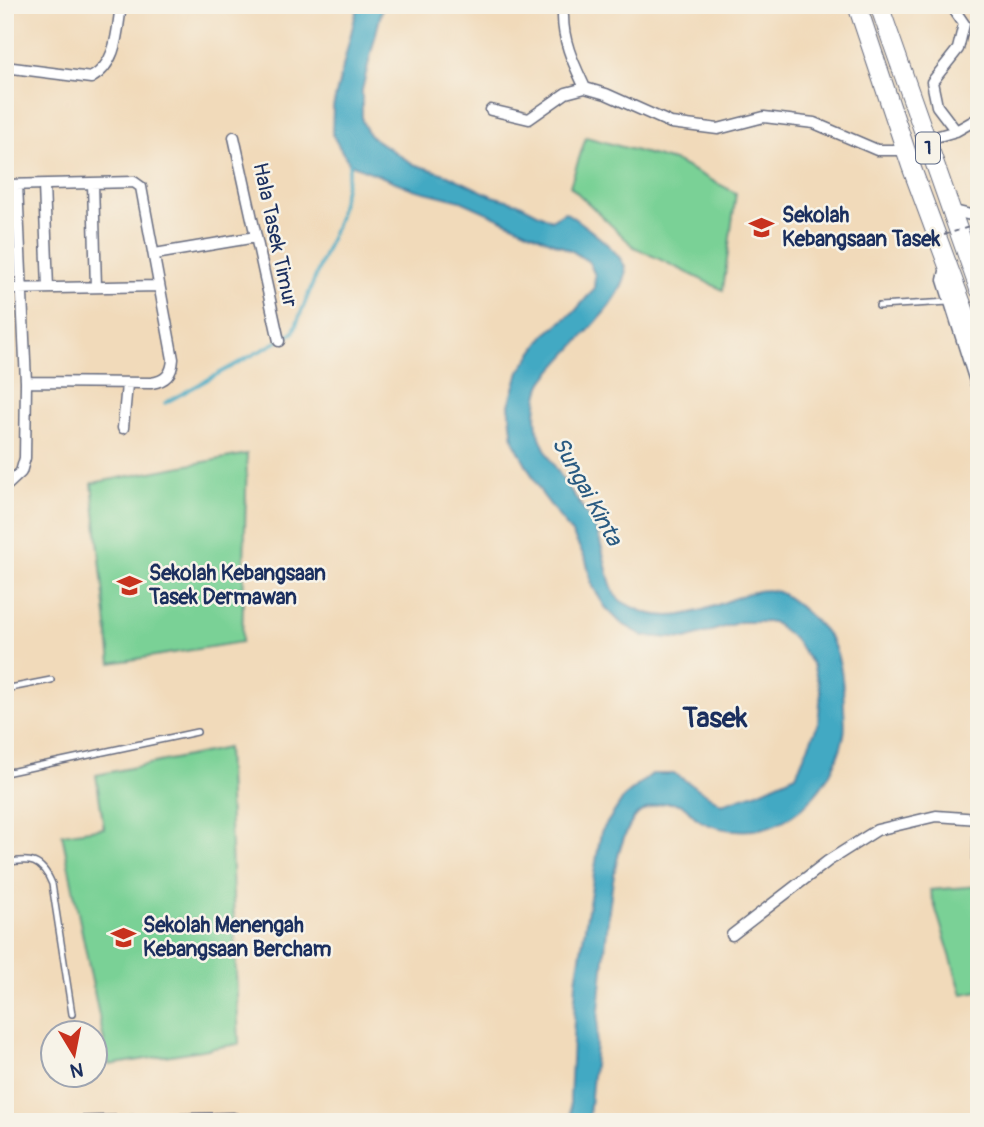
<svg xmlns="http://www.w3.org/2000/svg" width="984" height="1127" viewBox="0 0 984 1127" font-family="Pangolin,sans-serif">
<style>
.green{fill:#7ad196;stroke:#4a807a;stroke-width:2}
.water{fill:#43a9c3;stroke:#2f6c90;stroke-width:2}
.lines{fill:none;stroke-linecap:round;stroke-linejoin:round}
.stream{stroke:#43a9c3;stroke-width:3.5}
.service-casing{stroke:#666b7e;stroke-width:8}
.minor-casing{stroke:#666b7e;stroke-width:13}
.primary-casing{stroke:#666b7e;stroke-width:20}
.service{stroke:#fff;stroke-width:5}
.minor{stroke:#fff;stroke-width:10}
.primary{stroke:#fff;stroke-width:18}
.path-bridge{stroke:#666b7e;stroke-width:2;stroke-dasharray:5 5;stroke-linecap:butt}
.labels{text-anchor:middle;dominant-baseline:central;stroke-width:5;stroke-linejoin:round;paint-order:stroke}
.shield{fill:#f7f3e8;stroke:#5d6a87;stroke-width:2}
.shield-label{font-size:19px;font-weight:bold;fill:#1b2f5e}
.poi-label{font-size:21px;font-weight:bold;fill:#1b2f5e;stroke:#f7f3e8;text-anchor:start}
.street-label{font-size:21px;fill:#1b2f5e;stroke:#f7f3e8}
.water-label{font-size:23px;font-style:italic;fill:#295a81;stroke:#f7f3e8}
.district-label{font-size:28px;font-weight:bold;fill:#1b2f5e;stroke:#f7f3e8}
</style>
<rect width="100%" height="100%" fill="#f7f3e8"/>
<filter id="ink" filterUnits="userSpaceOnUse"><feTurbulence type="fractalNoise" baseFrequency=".0143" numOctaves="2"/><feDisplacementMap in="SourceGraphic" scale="14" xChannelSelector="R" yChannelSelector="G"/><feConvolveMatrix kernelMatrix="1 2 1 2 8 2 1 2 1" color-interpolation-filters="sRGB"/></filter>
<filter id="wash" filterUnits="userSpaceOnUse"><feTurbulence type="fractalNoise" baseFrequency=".00686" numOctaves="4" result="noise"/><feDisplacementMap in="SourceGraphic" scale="28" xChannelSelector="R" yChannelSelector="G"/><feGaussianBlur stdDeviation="1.57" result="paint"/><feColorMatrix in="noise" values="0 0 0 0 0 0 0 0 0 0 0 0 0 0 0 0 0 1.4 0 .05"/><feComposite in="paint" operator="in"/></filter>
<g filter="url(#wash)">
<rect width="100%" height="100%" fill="#f1daba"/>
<path class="green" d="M586 137 677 162 736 193 723 290 634 247 570 186Z
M247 454 242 642 111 663 92 483Z
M227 748 239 1044 109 1065 62 834 104 828 96 775Z
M979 886V991L962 994 930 890Z"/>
<path class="water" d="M358 5H383L362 90V121L369 135 413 164 448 175 492 196 518 203 551 220 565 212C580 222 620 250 625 268 633 296 556 359 542 384 537 394 534 420 538 431 549 467 576 494 594 526 605 546 606 584 618 598 621 602 630 606 635 608 665 624 698 613 728 601 742 595 759 588 775 591 788 594 814 619 823 629 842 650 843 681 844 707 844 716 846 726 844 735 833 787 791 835 735 830 726 830 709 826 701 821 686 813 690 802 667 803 659 803 641 810 636 816 612 846 609 913 605 950 599 1005 595 1060 589 1115L590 1122H571L570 1099 576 981 601 832 624 797 652 774H675L722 804 758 792 796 775 818 724 821 692 813 665 794 639 773 622H740L686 639 644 636 621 623 605 607 592 585 586 560 573 535 542 494 513 440 509 405 519 372 545 335 576 310 594 289 595 275 589 262 572 251 461 201 413 189 350 164 341 150 332 134 333 107Z"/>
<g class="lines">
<path class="stream" d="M165 403 293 333 338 220 350 164"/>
</g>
</g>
<g filter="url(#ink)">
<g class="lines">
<defs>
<path id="service" d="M879 306 949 302
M5 689 51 680
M5 773 197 732
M976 819 975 907 979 910
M5 863C30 858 42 859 52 884L72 1014"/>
<path id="minor" d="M951 5 964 24 958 49 932 82 937 106 956 131
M563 16C563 43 574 64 585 88
M5 67 91 78C117 64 117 32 121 5
M491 110 529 119 566 93 585 88 606 94 671 123 718 129 764 117 814 123 877 150H906
M234 137 279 341
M925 140 956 131 979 118
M93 184 96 287
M5 185 134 182 141 187 173 359C172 374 166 381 151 383L26 382
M44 185 48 288
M950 210 979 217
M155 254 256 237
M946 267 943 280 979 394
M5 289 159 286
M123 428 127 384
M5 487 21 472 25 458 26 382 17 185
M732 935 828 861 877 830 936 816 979 819
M64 1122 233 1118 247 1122"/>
<path id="primary" d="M857 5 911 166 979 350
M879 5 979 289"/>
</defs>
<use href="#service" class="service-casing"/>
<use href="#minor" class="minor-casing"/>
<use href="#primary" class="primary-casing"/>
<use href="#service" class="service"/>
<use href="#minor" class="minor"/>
<use href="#primary" class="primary"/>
<path class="path-bridge" d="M925 241 969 227"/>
</g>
</g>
<defs>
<symbol id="school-bare" viewBox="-9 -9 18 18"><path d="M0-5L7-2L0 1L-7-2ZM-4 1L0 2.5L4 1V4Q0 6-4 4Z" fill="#c8321e" stroke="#f7f3e8" stroke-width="2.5" paint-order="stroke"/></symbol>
</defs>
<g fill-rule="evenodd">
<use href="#school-bare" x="744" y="210" width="35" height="35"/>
<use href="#school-bare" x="112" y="568" width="35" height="35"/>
<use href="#school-bare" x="106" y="920" width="35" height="35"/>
</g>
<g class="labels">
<rect class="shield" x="916" y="132.5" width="24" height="31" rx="5"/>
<g class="shield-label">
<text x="928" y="148">1</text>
</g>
<g class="poi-label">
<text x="782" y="215">Sekolah<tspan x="782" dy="24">Kebangsaan Tasek</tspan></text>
<text x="149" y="573">Sekolah Kebangsaan<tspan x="149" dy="24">Tasek Dermawan</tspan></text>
<text x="143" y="925">Sekolah Menengah<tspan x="143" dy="24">Kebangsaan Bercham</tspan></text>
</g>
<g class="street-label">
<text transform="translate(275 235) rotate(78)">Hala Tasek Timur</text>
</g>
<g class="water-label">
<text transform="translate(587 491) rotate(61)">Sungai Kinta</text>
</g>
<g class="district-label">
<text x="715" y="718">Tasek</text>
</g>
</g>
<rect width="984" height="1127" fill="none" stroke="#f7f3e8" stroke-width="28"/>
<g transform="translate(74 1054) rotate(170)"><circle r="33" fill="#f7f3e8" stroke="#9fa5b1" stroke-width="2"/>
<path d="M0-5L12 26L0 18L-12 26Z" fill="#c8321e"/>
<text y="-10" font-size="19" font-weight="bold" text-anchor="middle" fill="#1b2f5e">N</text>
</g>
</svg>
